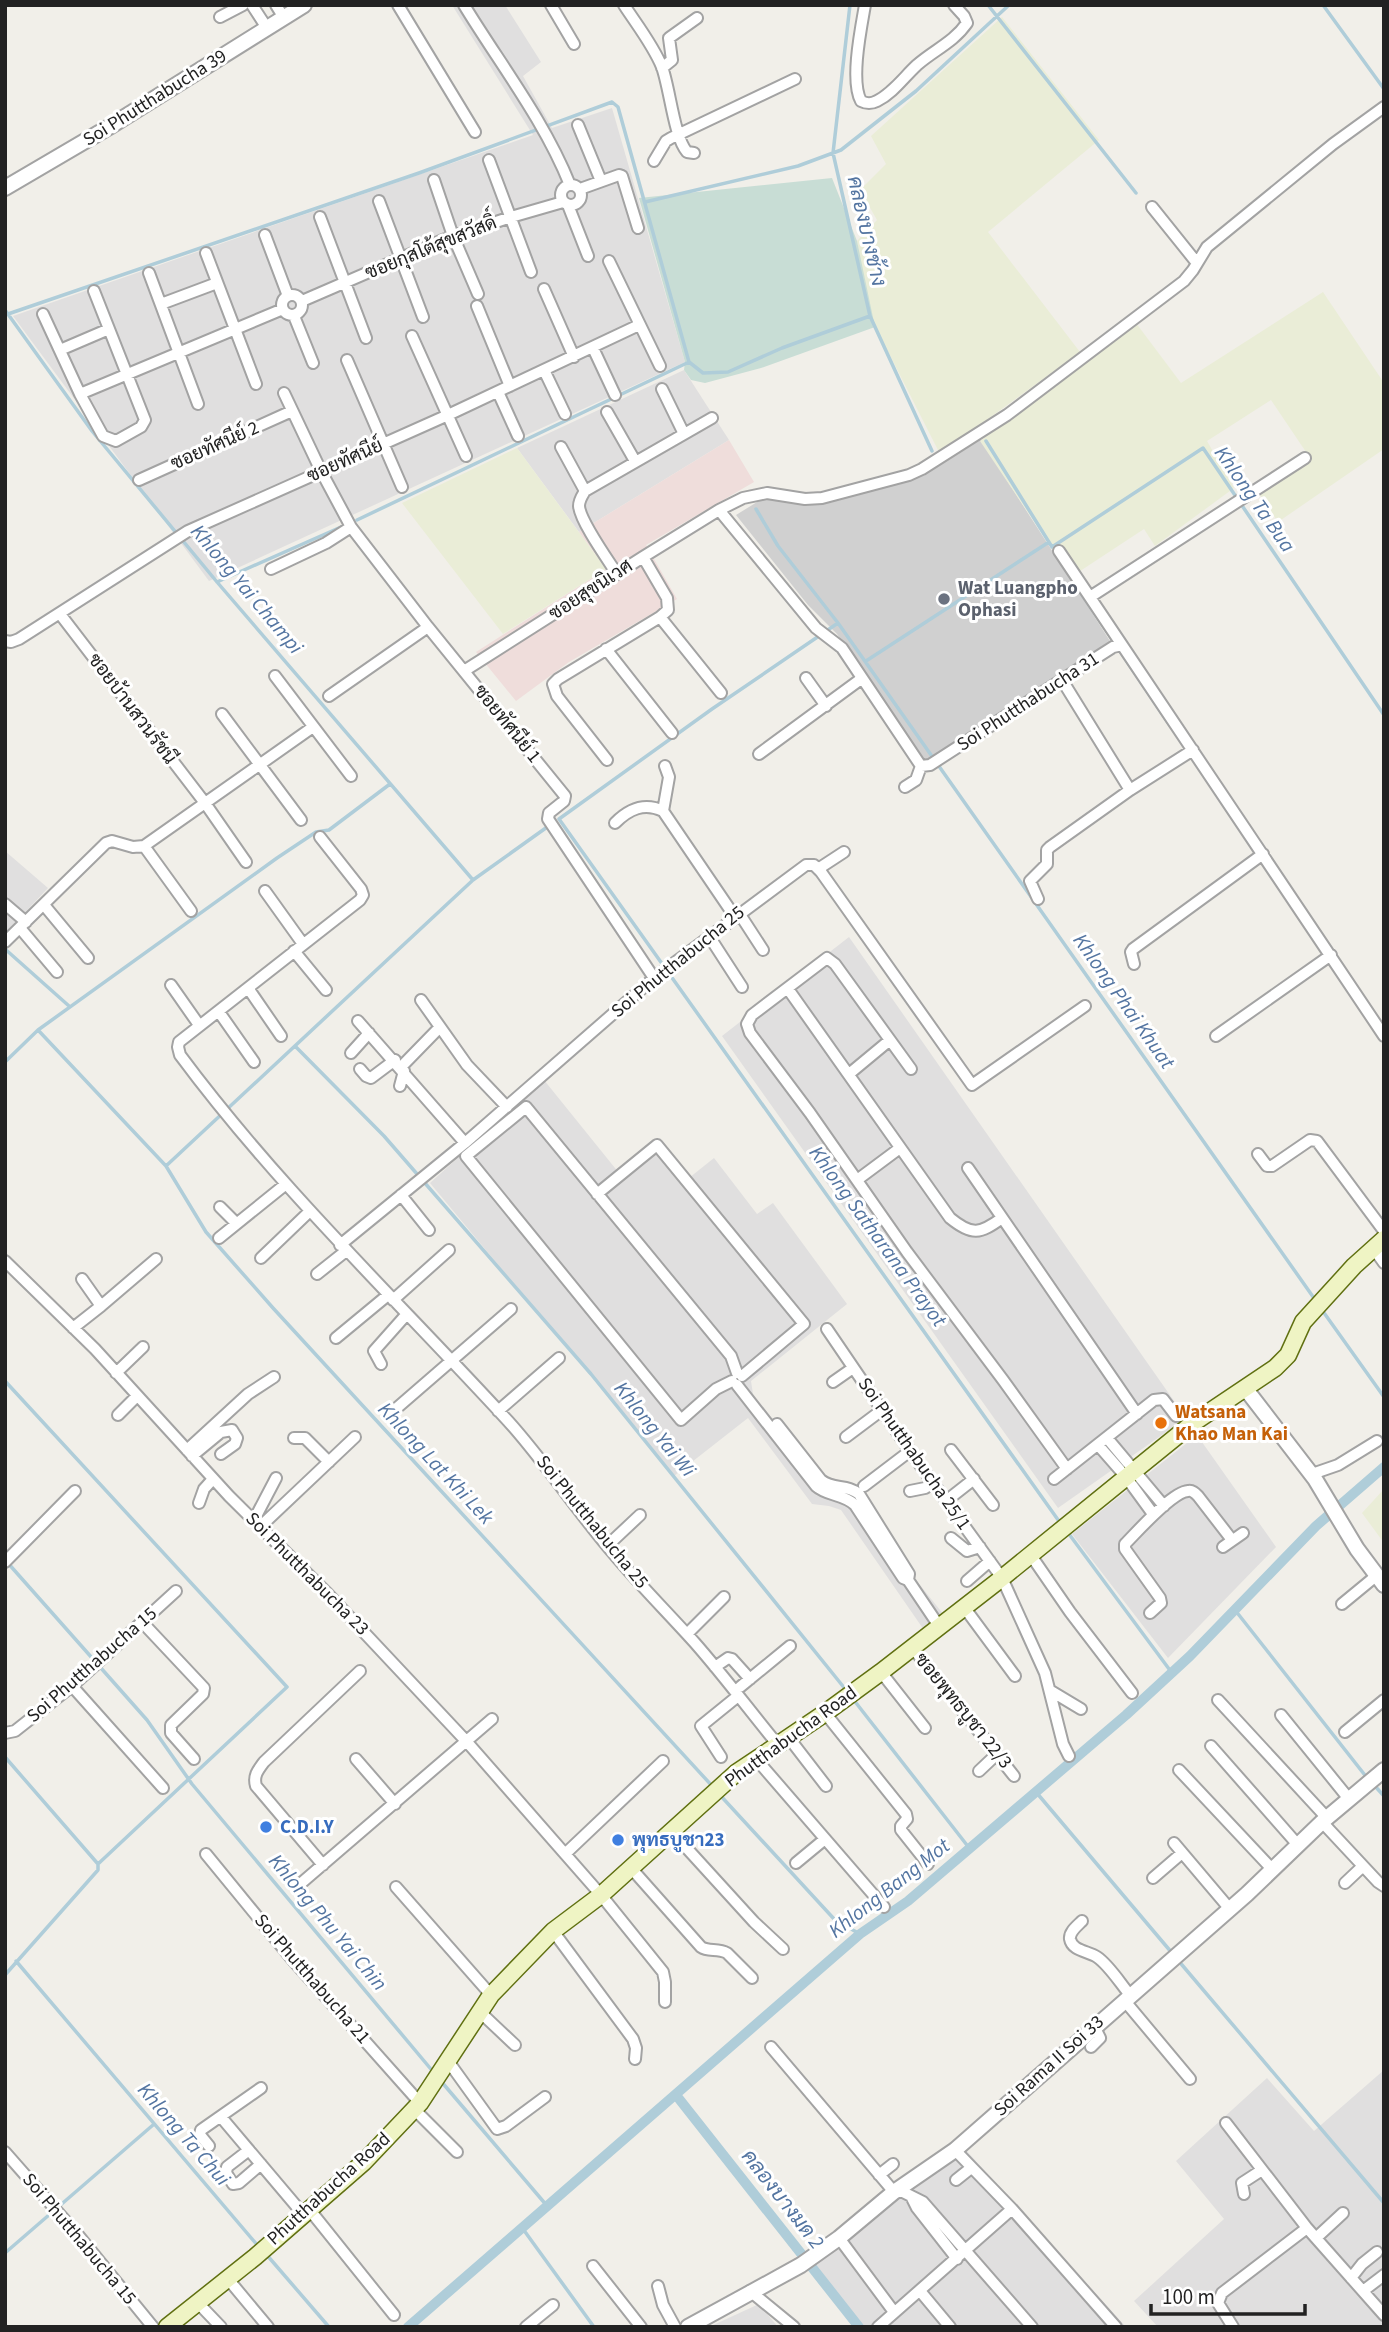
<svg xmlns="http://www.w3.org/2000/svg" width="1389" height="2332" viewBox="0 0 1389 2332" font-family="'Source Sans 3',Sarabun,sans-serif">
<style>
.residential{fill:#e0dfdf}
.commercial{fill:#efdddb}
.religious{fill:#d0d0d0}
.farmland{fill:#eaedd7}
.wetland{fill:#c8ddd5}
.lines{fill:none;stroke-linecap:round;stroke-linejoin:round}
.stream{stroke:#afcdd9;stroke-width:3.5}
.canal{stroke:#afcdd9;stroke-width:10}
.minor-casing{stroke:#a3a3a3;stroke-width:14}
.tertiary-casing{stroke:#a3a3a3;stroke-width:18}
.secondary-casing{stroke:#607011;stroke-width:19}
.minor{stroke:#fff;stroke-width:10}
.tertiary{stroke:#fff;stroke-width:14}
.secondary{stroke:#eff4c4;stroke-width:16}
.worship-dot{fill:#6b7280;stroke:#fff;stroke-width:2.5}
.food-dot{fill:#e8710a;stroke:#fff;stroke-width:2.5}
.shop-dot{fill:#3f7fe0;stroke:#fff;stroke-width:2.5}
.labels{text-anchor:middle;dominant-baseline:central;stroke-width:6;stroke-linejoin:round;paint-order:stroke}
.street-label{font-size:19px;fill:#222;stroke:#fff}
.worship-label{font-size:19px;font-weight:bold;fill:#5b616d;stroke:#fff;text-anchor:start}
.food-label{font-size:19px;font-weight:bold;fill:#c56008;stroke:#fff;text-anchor:start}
.shop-label{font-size:19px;font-weight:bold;fill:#366cbe;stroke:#fff;text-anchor:start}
.water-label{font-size:21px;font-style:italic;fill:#5475a1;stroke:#fff}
</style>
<rect width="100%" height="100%" fill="#f1efe9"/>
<path class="residential" d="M452 5H505L541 62 523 76 552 128 612 108 685 362 209 581 13 316 533 135Z
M684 370 729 440 579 532 517 448Z
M5 851 48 888 5 934Z
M849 937 1186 1418 1058 1508 722 1036Z
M544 1080 619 1173 660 1138 689 1178 714 1158 757 1214 773 1203 847 1304 751 1381 753 1394 821 1480 859 1495 916 1580 944 1615 924 1630 841 1510 829 1506 812 1504 748 1418 674 1476 430 1183Z
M1197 1435 1276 1547 1168 1658 1072 1534Z
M1384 2070V2327H1158L1134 2301 1224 2219 1176 2161 1267 2078 1314 2131Z
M965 2149 1126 2327H863L813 2264Z
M759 2304 778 2327H709Z"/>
<path class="commercial" d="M729 440 754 482 646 545 677 599 569 662 516 701 476 652 606 569 579 532Z"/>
<path class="religious" d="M974 429 1110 641 926 761 837 634 808 605 736 515 762 499 824 503 913 471Z"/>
<path class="farmland" d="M1002 17 1099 140 988 232 1080 352 940 454 870 316 857 241 877 220 860 190 886 164 871 136Z
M1323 292 1384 383V449L1278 522 1254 486 1306 452 1271 400 1207 441 1234 488 1155 546 1144 529 1071 577 980 441 1136 323 1181 383Z
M517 448 606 569 503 634 402 503Z
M1384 1489V1543L1362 1513Z"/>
<path class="wetland" d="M832 178 857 241 875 327 761 368 705 383 691 380 684 370 685 362 639 198Z"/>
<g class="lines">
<path class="stream" d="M850 5 833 153 870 316 932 451
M988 5 1136 193
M1323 5 1384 89
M645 202 798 166 841 150 916 91 1009 5
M5 310 92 431 217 582 473 880
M8 314 419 173 612 102 618 107 689 362
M986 441 1052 547
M756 509 778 546 838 623 1316 1301
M357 520 689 362 703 373 728 372 782 348 870 316
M1052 547 1203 448 1384 715
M217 582 341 527
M1077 587 1169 724
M866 661 1049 542
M559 819 1061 1524
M559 819 712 709 838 623
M5 949 69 1006
M38 1030 277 858 316 832 329 830 390 784
M295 1046 384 1136 591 1374 846 1690
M5 1062 38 1030 166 1166 206 1232 273 1308 714 1788
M166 1166 473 880 550 825
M1322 1310 1384 1397
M5 1381 287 1687 98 1864
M1066 1530 1172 1673
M7 1562 147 1720 192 1784 435 2074
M1235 1610 1368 1779
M853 1699 970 1849
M5 1757 98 1864V1870L5 1975
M1373 1784 1384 1796
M1036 1792 1172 1953
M719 1794 835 1920 860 1934
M1177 1959 1384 2203
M16 1961 258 2246
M440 2080 548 2207
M523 2229 594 2327
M5 2253 153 2125
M266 2254 329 2327
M5 2325 7 2327"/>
<path class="canal" d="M676 2095 859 2327
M408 2327 860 1934 908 1901 1126 1715 1190 1656 1316 1526 1384 1467"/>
<defs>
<path id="minor" d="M252 5 267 28
M276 5 284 18
M398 5 475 132
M464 5C500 64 544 120 570 185
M551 5 574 44
M624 5C637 25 653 45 662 67 670 89 674 137 687 152L694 153
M865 5C861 28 850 81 861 101 867 104 871 104 877 101 893 93 904 77 917 65 934 50 954 42 967 23L964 16 954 5
M220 17 243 5
M662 68 672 60 669 38 697 18
M578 125 601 181
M489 160 531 272
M654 161 666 141 671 138 795 79
M434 180 453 236 478 294
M561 195a10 10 0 1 1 20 0a10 10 0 1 1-20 0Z
M580 189 619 175 622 176 638 228
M379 201 423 317
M568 205 588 256
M1152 207 1197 263
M320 217 366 338
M265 235 288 296
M206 253 256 384
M609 261 660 366
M149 273 198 404
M544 289 574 357
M282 305a10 10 0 1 1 20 0a10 10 0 1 1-20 0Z
M302 301 443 240 511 217 563 202
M161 304 217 283
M477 306 510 386
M43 314 80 394 103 436 116 441 141 427 145 420 94 291
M294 316 313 363
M412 336 466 456
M593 348 615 395
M60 350 109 329
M347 360 402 487
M544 370 565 414
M662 389 684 434
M498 392 518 436
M284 393 321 471 351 527 428 627 565 796 564 801 549 813 548 819 654 978
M80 394 283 309
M607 412 635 461
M561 447 585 491
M139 480 292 411
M719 510 816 628 842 648 921 766 930 765 1088 663 1113 647 1122 645 1384 1036
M1059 551 1122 645
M271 569 326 543 351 527
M617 574C608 560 580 521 579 506 579 500 582 496 585 491L712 418
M1090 597 1305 458
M60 614 205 803 246 862
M660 617 721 693
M5 641 11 642 19 639 188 531 448 415 639 325
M606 649 672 733
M464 671 643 557 719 510 743 498 767 493 805 499 822 498 909 475 922 469 1007 415 1184 281 1193 270 1207 247 1333 144 1384 107
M275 676 351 776
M806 678 826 706
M1062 680 1130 790 1193 750
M329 696 428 627
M222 714 301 820
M759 754 861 679
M607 760 557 696 553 684 558 679 660 617 668 610 667 598 643 557
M665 766 669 777 663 811 735 917
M905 787 916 780 921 766
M615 823C629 809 644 802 663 811
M320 837 361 889 363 895 360 900 179 1042 178 1047 180 1055C278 1187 397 1300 508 1421 546 1463 576 1510 613 1553 639 1584 668 1613 695 1643 724 1676 750 1711 778 1745
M144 846 191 911
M818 869 844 852
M265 891 303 944
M1038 899 1030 881 1047 864V850L1050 847 1130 790
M5 904 26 922
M44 905 88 958
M739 913 763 950
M20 928 57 972
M709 936 742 987
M5 942 106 843 112 841 133 847 144 846 313 727
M294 951 326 990
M1134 964 1131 952 1133 949 1263 854
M171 985 199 1025
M248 988 281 1036
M788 989 950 1218C972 1236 980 1234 1002 1218
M421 1000 467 1065 507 1107
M219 1012 254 1062
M358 1021 465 1143
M1216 1036 1331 955
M351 1053 369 1033
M401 1067 440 1027
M360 1069 366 1076 371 1078 395 1060
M911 1069 835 964 827 958 752 1015 747 1024 750 1033 810 1113 907 1252 1003 1380 1067 1469
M849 1074 890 1040
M400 1086 404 1071
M1258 1154 1267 1166H1272L1310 1140 1317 1141 1384 1231
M968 1168 1137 1414
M857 1180 900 1148
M597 1194 657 1145 804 1324 742 1376
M401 1195 429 1230
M220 1207 236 1223
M219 1238 286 1184
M340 1245 465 1143 654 978 806 865H814L821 872 972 1085 1085 1006
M1374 1249 1384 1263
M261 1258 310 1211
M5 1261 95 1349 229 1496 328 1594 467 1742 601 1895 663 1972 665 1982V2002
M317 1274 346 1251
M393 1300 449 1250
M101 1306 156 1259
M73 1328 101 1306 82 1279
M827 1329 910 1451 1002 1578 1045 1673 1063 1744 1069 1756
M336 1338 388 1295
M381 1364 374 1351 406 1315
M116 1373 143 1347
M732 1381 716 1389 681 1420 466 1156 526 1107 731 1356 737 1373
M833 1382 853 1368
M737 1385 816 1486C827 1496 844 1494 855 1505L903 1578 908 1580 939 1626
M498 1411 559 1358
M391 1413 511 1309
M118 1415 137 1396
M777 1424 821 1480C833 1490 847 1484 859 1494L909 1574 908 1580
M846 1437 882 1410
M294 1438H305L329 1462
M1107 1438 1164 1506
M1098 1445 1126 1477 1153 1514
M187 1450 248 1394 274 1377
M951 1450 993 1505
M192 1456 221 1432 232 1430 237 1438 235 1444 221 1454
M1312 1474 1338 1465 1377 1441
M1054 1479 1154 1400 1163 1399 1176 1416
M864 1486 910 1451
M910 1491 925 1488 933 1483
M946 1501 974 1479
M199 1503 204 1489 213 1479
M254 1520 276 1478
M261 1526 355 1437
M951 1538 967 1551 980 1547
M607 1546 640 1515
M1223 1547 1243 1533
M1030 1554 1070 1612 1132 1693
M5 1562 75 1491
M967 1581 990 1561
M1342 1604 1376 1576
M964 1607 1015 1676
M1150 1613 1161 1603 1160 1598 1125 1549V1544C1137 1532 1172 1492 1188 1491 1192 1490 1195 1493 1198 1496L1232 1540
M142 1622 204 1688 203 1694 171 1725V1733L194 1759
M687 1634 724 1597
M912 1647 1014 1776
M715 1667 728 1658 732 1659 750 1679
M881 1672 925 1728
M72 1686 163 1788
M740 1687 790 1646
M1051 1691 1081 1709
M1218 1700 1327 1818
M825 1713 906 1814 907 1819 901 1826V1830L928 1864
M1281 1715 1349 1799
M1345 1732 1384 1700
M5 1733 15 1731 72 1686 176 1591
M789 1738 826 1786
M1211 1746 1298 1845
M721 1757 701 1726 738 1696
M356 1759 395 1804
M757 1760 884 1907
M1179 1770 1272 1869
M979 1771 997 1754
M1322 1822 1378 1882 1384 1886
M672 1832 754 1922 783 1949
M1174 1843 1229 1908
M206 1854 292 1959 420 2103
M565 1854 663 1761
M796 1863 825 1839
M323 1865 256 1786C253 1776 258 1770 264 1762L360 1671
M631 1868 701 1947C708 1952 718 1948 727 1953L752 1978
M1153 1878 1182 1853
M1345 1883 1363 1866
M299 1885 492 1719
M396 1887 491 1995
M1082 1921C1077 1926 1069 1932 1070 1939 1072 1951 1088 1951 1097 1957 1109 1965 1120 1983 1130 1995
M553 1931 633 2039 636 2048 635 2059
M1124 2000 1190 2079
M480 2012 515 2045
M771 2047 894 2192H903L923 2202 1032 2327
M1091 2047 1100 2038 1094 2026
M448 2061 497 2129 506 2126 545 2097
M414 2109 457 2152
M221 2117 303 2214
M1226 2123 1307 2228 1222 2293 1218 2303 1233 2327
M209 2146 200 2135 201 2130 261 2088
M249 2150 227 2167 226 2173 233 2184 239 2183 261 2164
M955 2150 1012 2209 1116 2327
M5 2152 78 2235 153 2327
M879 2175 893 2164
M956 2180 971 2168
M1244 2194 1242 2183 1262 2170
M911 2196 917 2208 957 2259
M309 2209 394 2315
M1307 2228 1384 2315
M839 2238 894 2312
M1316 2238 1343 2213
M593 2266 641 2327
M1351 2278 1362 2264 1377 2252
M228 2279 268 2327
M658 2286 663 2305 675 2327
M750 2291 794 2327
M920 2291 950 2327
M1363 2291 1384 2275
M198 2303 221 2327
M526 2327 553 2305
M878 2327 1012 2209"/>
<path id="tertiary" d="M5 188 109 127 304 5
M1245 1388 1315 1479 1357 1549 1384 1585
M688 2327 801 2265 839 2238 894 2192 955 2150 1247 1894 1322 1822 1384 1770"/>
<path id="secondary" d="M167 2327 255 2257 364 2162 420 2103 491 1995 553 1931 601 1895 736 1773 825 1713 881 1672 1002 1578 1193 1423 1275 1368 1288 1355 1303 1322 1354 1266 1384 1239"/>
</defs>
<use href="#minor" class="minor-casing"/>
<use href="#tertiary" class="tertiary-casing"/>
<use href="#secondary" class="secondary-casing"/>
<use href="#minor" class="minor"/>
<use href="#tertiary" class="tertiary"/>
<use href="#secondary" class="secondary"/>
</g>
<circle class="worship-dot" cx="944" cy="599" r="7"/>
<circle class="food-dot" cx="1161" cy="1423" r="7"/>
<g class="shop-dot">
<circle cx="266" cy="1827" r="7"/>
<circle cx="618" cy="1840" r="7"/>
</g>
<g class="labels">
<g class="street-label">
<text transform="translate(155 98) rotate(-32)">Soi Phutthabucha 39</text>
<text transform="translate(431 248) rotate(-22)">ซอยกุสโต้สุขสวัสดิ์</text>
<text transform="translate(215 446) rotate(-24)">ซอยทัศนีย์ 2</text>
<text transform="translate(345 461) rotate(-24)">ซอยทัศนีย์</text>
<text transform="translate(591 590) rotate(-33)">ซอยสุขนิเวศ</text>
<text transform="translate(1028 702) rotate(-33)">Soi Phutthabucha 31</text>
<text transform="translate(132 709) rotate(53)">ซอยบ้านสวนรัชนี</text>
<text transform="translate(507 724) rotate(51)">ซอยทัศนีย์ 1</text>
<text transform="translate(678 962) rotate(-39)">Soi Phutthabucha 25</text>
<text transform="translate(914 1454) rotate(55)">Soi Phutthabucha 25/1</text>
<text transform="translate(592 1522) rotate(51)">Soi Phutthabucha 25</text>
<text transform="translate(307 1574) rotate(45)">Soi Phutthabucha 23</text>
<text transform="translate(92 1665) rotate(-41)">Soi Phutthabucha 15</text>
<text transform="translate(963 1711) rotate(51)">ซอยพุทธบูชา 22/3</text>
<text transform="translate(791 1737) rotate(-36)">Phutthabucha Road</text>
<text transform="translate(312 1979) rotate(49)">Soi Phutthabucha 21</text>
<text transform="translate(1049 2066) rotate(-42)">Soi Rama II Soi 33</text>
<text transform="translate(329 2189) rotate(-42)">Phutthabucha Road</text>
<text transform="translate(79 2239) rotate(50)">Soi Phutthabucha 15</text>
</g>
<g class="worship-label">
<text x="958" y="588">Wat Luangpho<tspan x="958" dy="22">Ophasi</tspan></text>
</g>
<g class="food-label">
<text x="1175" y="1412">Watsana<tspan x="1175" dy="22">Khao Man Kai</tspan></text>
</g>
<g class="shop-label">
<text x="280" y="1827">C.D.I.Y</text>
<text x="632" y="1840">พุทธบูชา23</text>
</g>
<g class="water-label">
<text transform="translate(867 231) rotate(77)">คลองบางช้าง</text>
<text transform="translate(1255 499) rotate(55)">Khlong Ta Bua</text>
<text transform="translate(247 589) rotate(50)">Khlong Yai Champi</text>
<text transform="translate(1124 1001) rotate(55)">Khlong Phai Khuat</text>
<text transform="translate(878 1236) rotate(54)">Khlong Satharana Prayot</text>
<text transform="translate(655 1429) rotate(51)">Khlong Yai Wi</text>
<text transform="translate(436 1463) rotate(47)">Khlong Lat Khi Lek</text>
<text transform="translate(889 1888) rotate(-38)">Khlong Bang Mot</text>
<text transform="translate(328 1922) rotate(50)">Khlong Phu Yai Chin</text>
<text transform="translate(184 2134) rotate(49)">Khlong Ta Chui</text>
<text transform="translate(783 2199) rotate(52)">คลองบางมด 2</text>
</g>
</g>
<rect width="1389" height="2332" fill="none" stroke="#222222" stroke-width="14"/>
<path d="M1151 2304v10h154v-10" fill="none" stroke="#222222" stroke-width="3.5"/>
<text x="1162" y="2304" font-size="21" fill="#222222" stroke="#ffffff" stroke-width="5" paint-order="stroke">100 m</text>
</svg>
